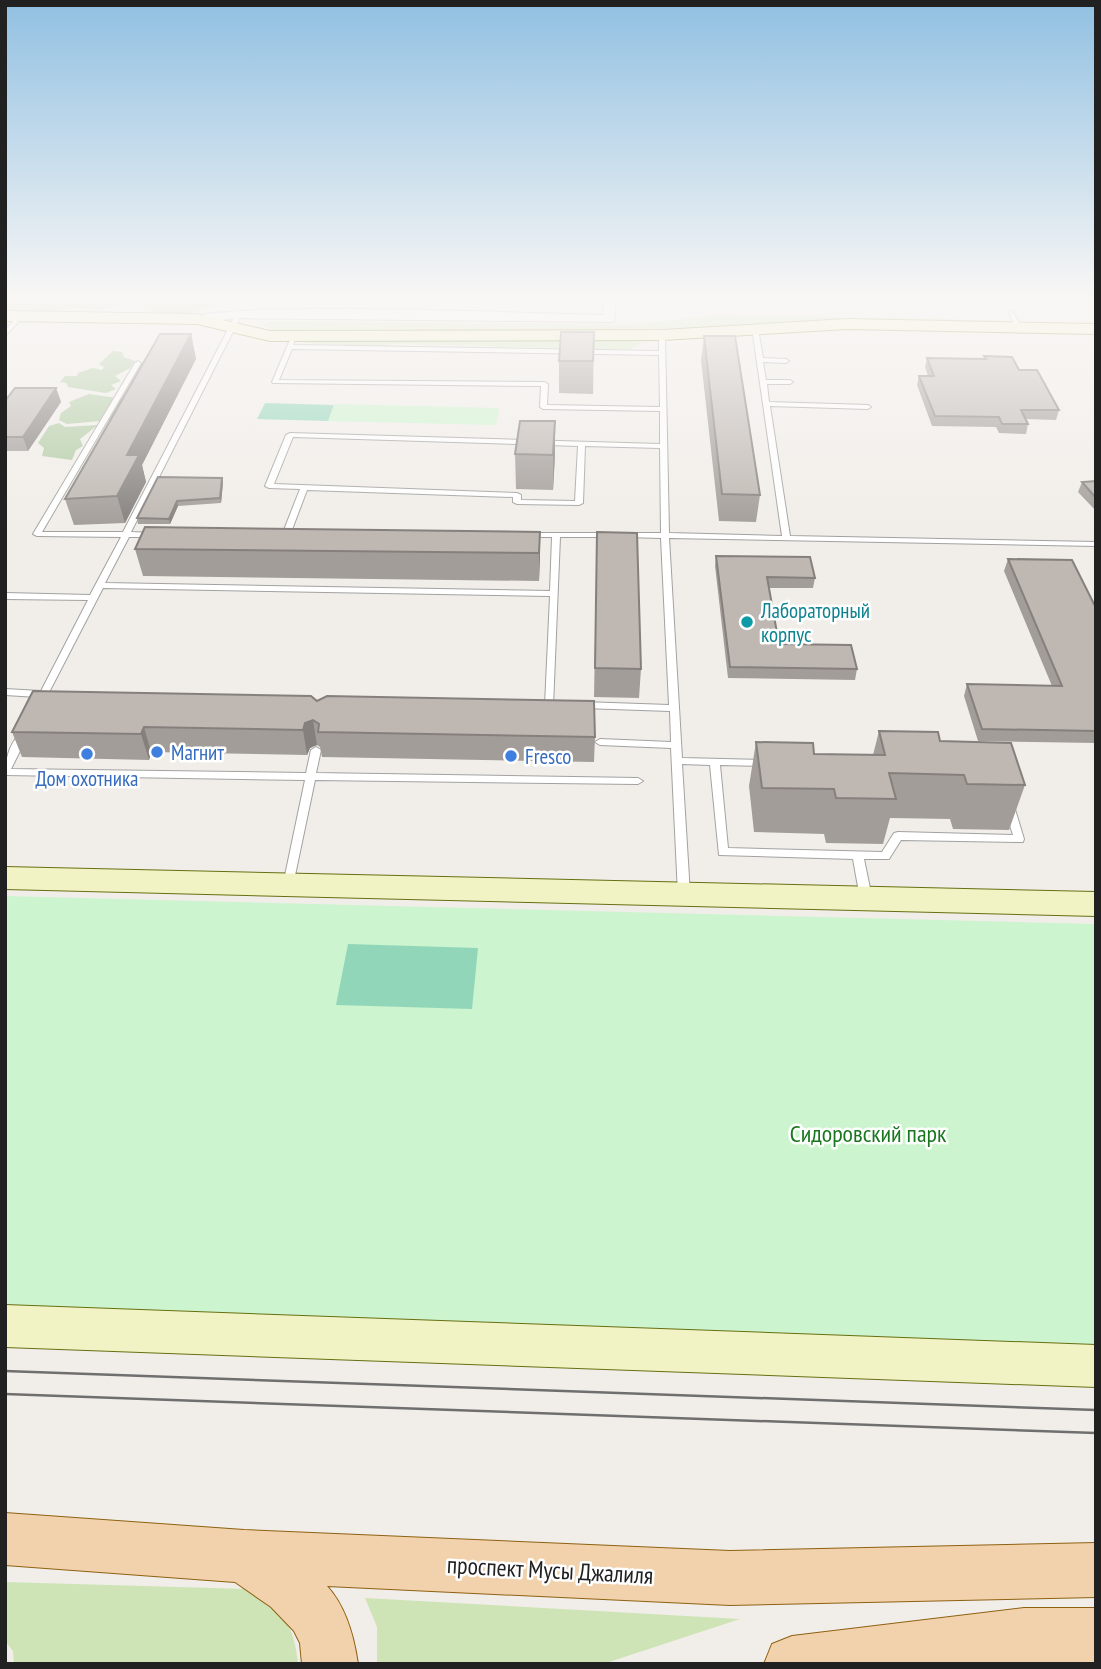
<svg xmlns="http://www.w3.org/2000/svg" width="1101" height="1669" viewBox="0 0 1101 1669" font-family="'PT Sans Narrow',sans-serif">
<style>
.grass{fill:#cee4b6}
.forest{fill:#b0cba3}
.park{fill:#ccf4ce}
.pitch{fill:#91d6b9}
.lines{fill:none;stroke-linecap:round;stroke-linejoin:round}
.lane-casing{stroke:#a2a2a2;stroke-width:2}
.street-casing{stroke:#a2a2a2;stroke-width:2}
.secondary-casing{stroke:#686f12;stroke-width:2}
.primary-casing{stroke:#8e6111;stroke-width:2}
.lane{fill:#fff;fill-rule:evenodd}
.street{fill:#fff;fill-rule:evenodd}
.secondary{fill:#f2f3c4;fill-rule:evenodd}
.primary{fill:#f2d2ac;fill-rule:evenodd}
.tram{stroke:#6f6f6f;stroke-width:2.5}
.wall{fill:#a39d99}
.shaded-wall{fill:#85807d}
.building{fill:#beb7b2;stroke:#85807d;stroke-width:2}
.culture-dot{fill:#0f9aa8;stroke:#fff;stroke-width:2.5}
.shop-dot{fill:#3f7fe0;stroke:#fff;stroke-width:2.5}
.labels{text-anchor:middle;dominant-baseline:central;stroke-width:5;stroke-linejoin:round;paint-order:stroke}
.culture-label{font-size:21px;fill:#0d838f;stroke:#fff;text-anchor:start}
.shop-label{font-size:21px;fill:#366cbe;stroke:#fff;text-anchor:start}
.near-park-label{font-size:24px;fill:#19761e;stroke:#fff}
.near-street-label{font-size:24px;fill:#212121;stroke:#fff}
</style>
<rect width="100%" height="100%" fill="#f1eee9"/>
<path class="grass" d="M718 315 1005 320 1007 323 848 320 761 323 650 331 274 332 263 325 272 321 629 325Z
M634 339 642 343 628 350 510 347 505 349 490 346 392 344 384 347 305 343 310 340Z
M5 1582 248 1589C282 1609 294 1623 298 1664H14L13 1651 5 1641Z
M365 1598 740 1619 603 1664H377V1627Z"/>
<path class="forest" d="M5 299H223L225 302 185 315 152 312 141 307V303L130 302 101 310 67 307 56 312 42 313 25 308 5 312Z
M113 351 122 352 124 357 135 361 130 368 115 376 121 381 111 385 116 389 106 393 68 387 66 383 60 382 65 376H77L78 373 93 368 102 370 104 367 99 364Z
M89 394 124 399 111 420 67 424 59 420 61 413 71 406 69 402Z
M59 423 65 427 98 425 80 439 83 446 76 450 72 460 42 456 44 448 38 443 49 426Z"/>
<path class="park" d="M335 404 499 408 496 425 328 421Z
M5 896 1096 924V1357L5 1313Z"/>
<path class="pitch" d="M265 403 334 405 328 421 257 419Z
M348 944 478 948 472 1009 336 1005Z"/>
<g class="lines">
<defs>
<path id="lane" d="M239 312 242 314 131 532 154 533 158 535 154 537H129L105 583 550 591 552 537H524V533H612V537H560L553 707H547L545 705 550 596 103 588 43 704H37L35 702 38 697 5 695V689L41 691 88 600 5 599V593L90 595 121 537 37 536 33 534 135 363 138 361 141 363 42 532H123L236 314Z
M1009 312 1014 313 1021 327 1020 328 1015 327Z
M19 315 24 316 5 336V330Z
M755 326 758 328 763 358 786 359 789 361 786 363 763 362 766 380H790L793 382 790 384H767L769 402 868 405 871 407 868 409 770 406 790 536 1096 542V546L669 538 682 758 765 760 770 763 765 766 720 765 728 848 882 852 894 833 898 832 1013 835 1004 806 1009 802 1014 806 1024 839 1023 842 901 840 889 859H864L872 898 870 901H862L860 898 853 859 719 855 710 765 682 764 690 894 688 897H680L678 894 671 748 600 745 595 742 600 739 671 742 670 711 583 708 578 705 583 702 669 705 661 538 625 537 621 535 625 533H661L660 448 585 446 583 503 579 505 517 504 513 502V497L307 490 290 535 286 537 282 535 300 489 269 488 265 486 286 435 290 433 660 444V411L543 409 540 407 541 386 273 383 272 382 292 335 297 336 293 345 659 351V335L662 333 665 335 669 533 782 536 752 328ZM292 349 659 355 660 407 547 405 548 384 545 382 279 380ZM293 437 578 446 575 501 521 500V495L517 493 274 484Z
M23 732 28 735 11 769 306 773 311 750 316 747 321 750 316 773 638 778 643 781 638 784 315 780 293 885 292 888H284L283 885 305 780 5 775C5 760 10 740 23 732Z"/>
<path id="street" d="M604 299H616L614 322 239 318 197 323 191 319C215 300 550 314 604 315Z"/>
<path id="secondary" d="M5 311 197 314 270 331 662 330 848 319 1096 324V334L848 329 662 340 270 341 197 324 5 321Z
M5 867 1096 892V916L5 889Z
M5 1305 1096 1345V1387L5 1347Z"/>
<path id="primary" d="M5 1513 244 1530 730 1551 1096 1543V1597L730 1605 327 1586C346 1607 354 1636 358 1664H302L300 1643 294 1631 271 1607 235 1582 5 1565Z
M1024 1608H1096V1662L764 1664 772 1644 792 1636Z"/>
</defs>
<use href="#lane" class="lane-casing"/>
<use href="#street" class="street-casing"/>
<use href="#secondary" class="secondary-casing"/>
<use href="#primary" class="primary-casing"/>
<use href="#lane" class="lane"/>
<use href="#street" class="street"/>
<use href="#secondary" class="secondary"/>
<use href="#primary" class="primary"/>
<path class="tram" d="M5 1371 1096 1410
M5 1394 1096 1433"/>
</g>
<path class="wall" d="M375 299H407L406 301 375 300Z
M458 299H488V302H458Z
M564 299H589V301H563Z
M855 299H998L997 301Z
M594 332 593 394 559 393V361Z
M191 334 196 359 142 465 146 482 125 523 74 525 65 499Z
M704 336 760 495 756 522 719 521 701 360Z
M984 356 1019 370 1059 410 1056 420 1026 419 1028 424 1026 434 999 433 996 427 932 426 917 385 919 376H928L925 367 927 358 984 359Z
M56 388 61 402 28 451H5V401Z
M555 421V455L553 490 516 489 515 454Z
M222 478 223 483 221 503 178 506 170 524H138L137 518Z
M1096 481V511L1078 492 1082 482Z
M540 532 539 581 143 576 135 549Z
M597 532 641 669 639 698 594 697Z
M716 556 815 578 813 588H769L779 644 857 669 855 680 728 678 715 566Z
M1008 559 1096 608V743L978 741 964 696 967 684 1052 686 1004 571Z
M317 701 595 737 594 762 322 757 320 747 317 745 310 748 307 755 151 752 149 760 22 757 12 732Z
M879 731 940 741 1025 785 1009 830 953 829 950 819 890 818 883 844 826 843 824 834 754 832 749 786 756 742 814 754 873 755Z"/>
<path class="shaded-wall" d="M191 334 196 359 142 465 146 482 125 523 117 496 127 455Z
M56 388 61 402 28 451 23 437Z
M555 421V455L553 490V455Z
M222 478 223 483 221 503 220 498Z
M177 501 178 506 170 524 169 519Z
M540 532V559L539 581V553Z
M313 720 317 745 310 748 307 755 303 730 305 723Z
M144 727 151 752 149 760 141 734Z"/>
<path class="building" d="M561 332H594L593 361H559Z
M160 334H191L127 455H139L117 496 65 499Z
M704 336H735L760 495 722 494Z
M984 356 1012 357 1019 370H1037L1059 410H1021L1028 424H1002L999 417 935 416 919 376H934L927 358 986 359Z
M15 388H56L23 437H5V401Z
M520 421H555L553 455 515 454Z
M158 477 222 478 220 498 177 501 169 519 137 518Z
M1096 481V498L1082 482Z
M145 527 540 532 539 553 135 549Z
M597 532 637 533 641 669 595 668Z
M716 556 810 557 815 578 767 577 779 644 851 645 857 669 730 667Z
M1008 559 1072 560 1096 608V731L982 729 967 684 1062 686Z
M33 691 311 696 317 701 327 696 594 701 595 737 318 732 319 724 313 720 305 723 303 730 144 727 141 734 12 732Z
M879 731 938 732 940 741 1011 743 1025 785 967 784 964 775 889 773 896 799 836 798 834 789 762 788 756 742 813 743 814 754 885 755Z"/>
<linearGradient id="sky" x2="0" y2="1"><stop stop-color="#91c0e2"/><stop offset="0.56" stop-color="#f9f7f5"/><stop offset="1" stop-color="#f9f7f5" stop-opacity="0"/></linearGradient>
<rect width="1101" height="532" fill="url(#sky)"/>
<circle class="culture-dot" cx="747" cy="622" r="7"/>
<g class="shop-dot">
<circle cx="157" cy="752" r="7"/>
<circle cx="87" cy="754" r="7"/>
<circle cx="511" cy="756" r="7"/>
</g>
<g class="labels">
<g class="culture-label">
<text x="761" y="610">Лабораторный<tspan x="761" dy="24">корпус</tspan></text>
</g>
<g class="shop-label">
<text x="171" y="752">Магнит</text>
<text x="525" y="756">Fresco</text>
<text x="87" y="778" text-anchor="middle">Дом охотника</text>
</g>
<g class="near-park-label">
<text x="868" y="1133">Сидоровский парк</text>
</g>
<g class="near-street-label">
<text transform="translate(550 1570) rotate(3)">проспект Мусы Джалиля</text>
</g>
</g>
<rect width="1101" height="1669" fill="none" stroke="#212121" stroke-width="14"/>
</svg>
